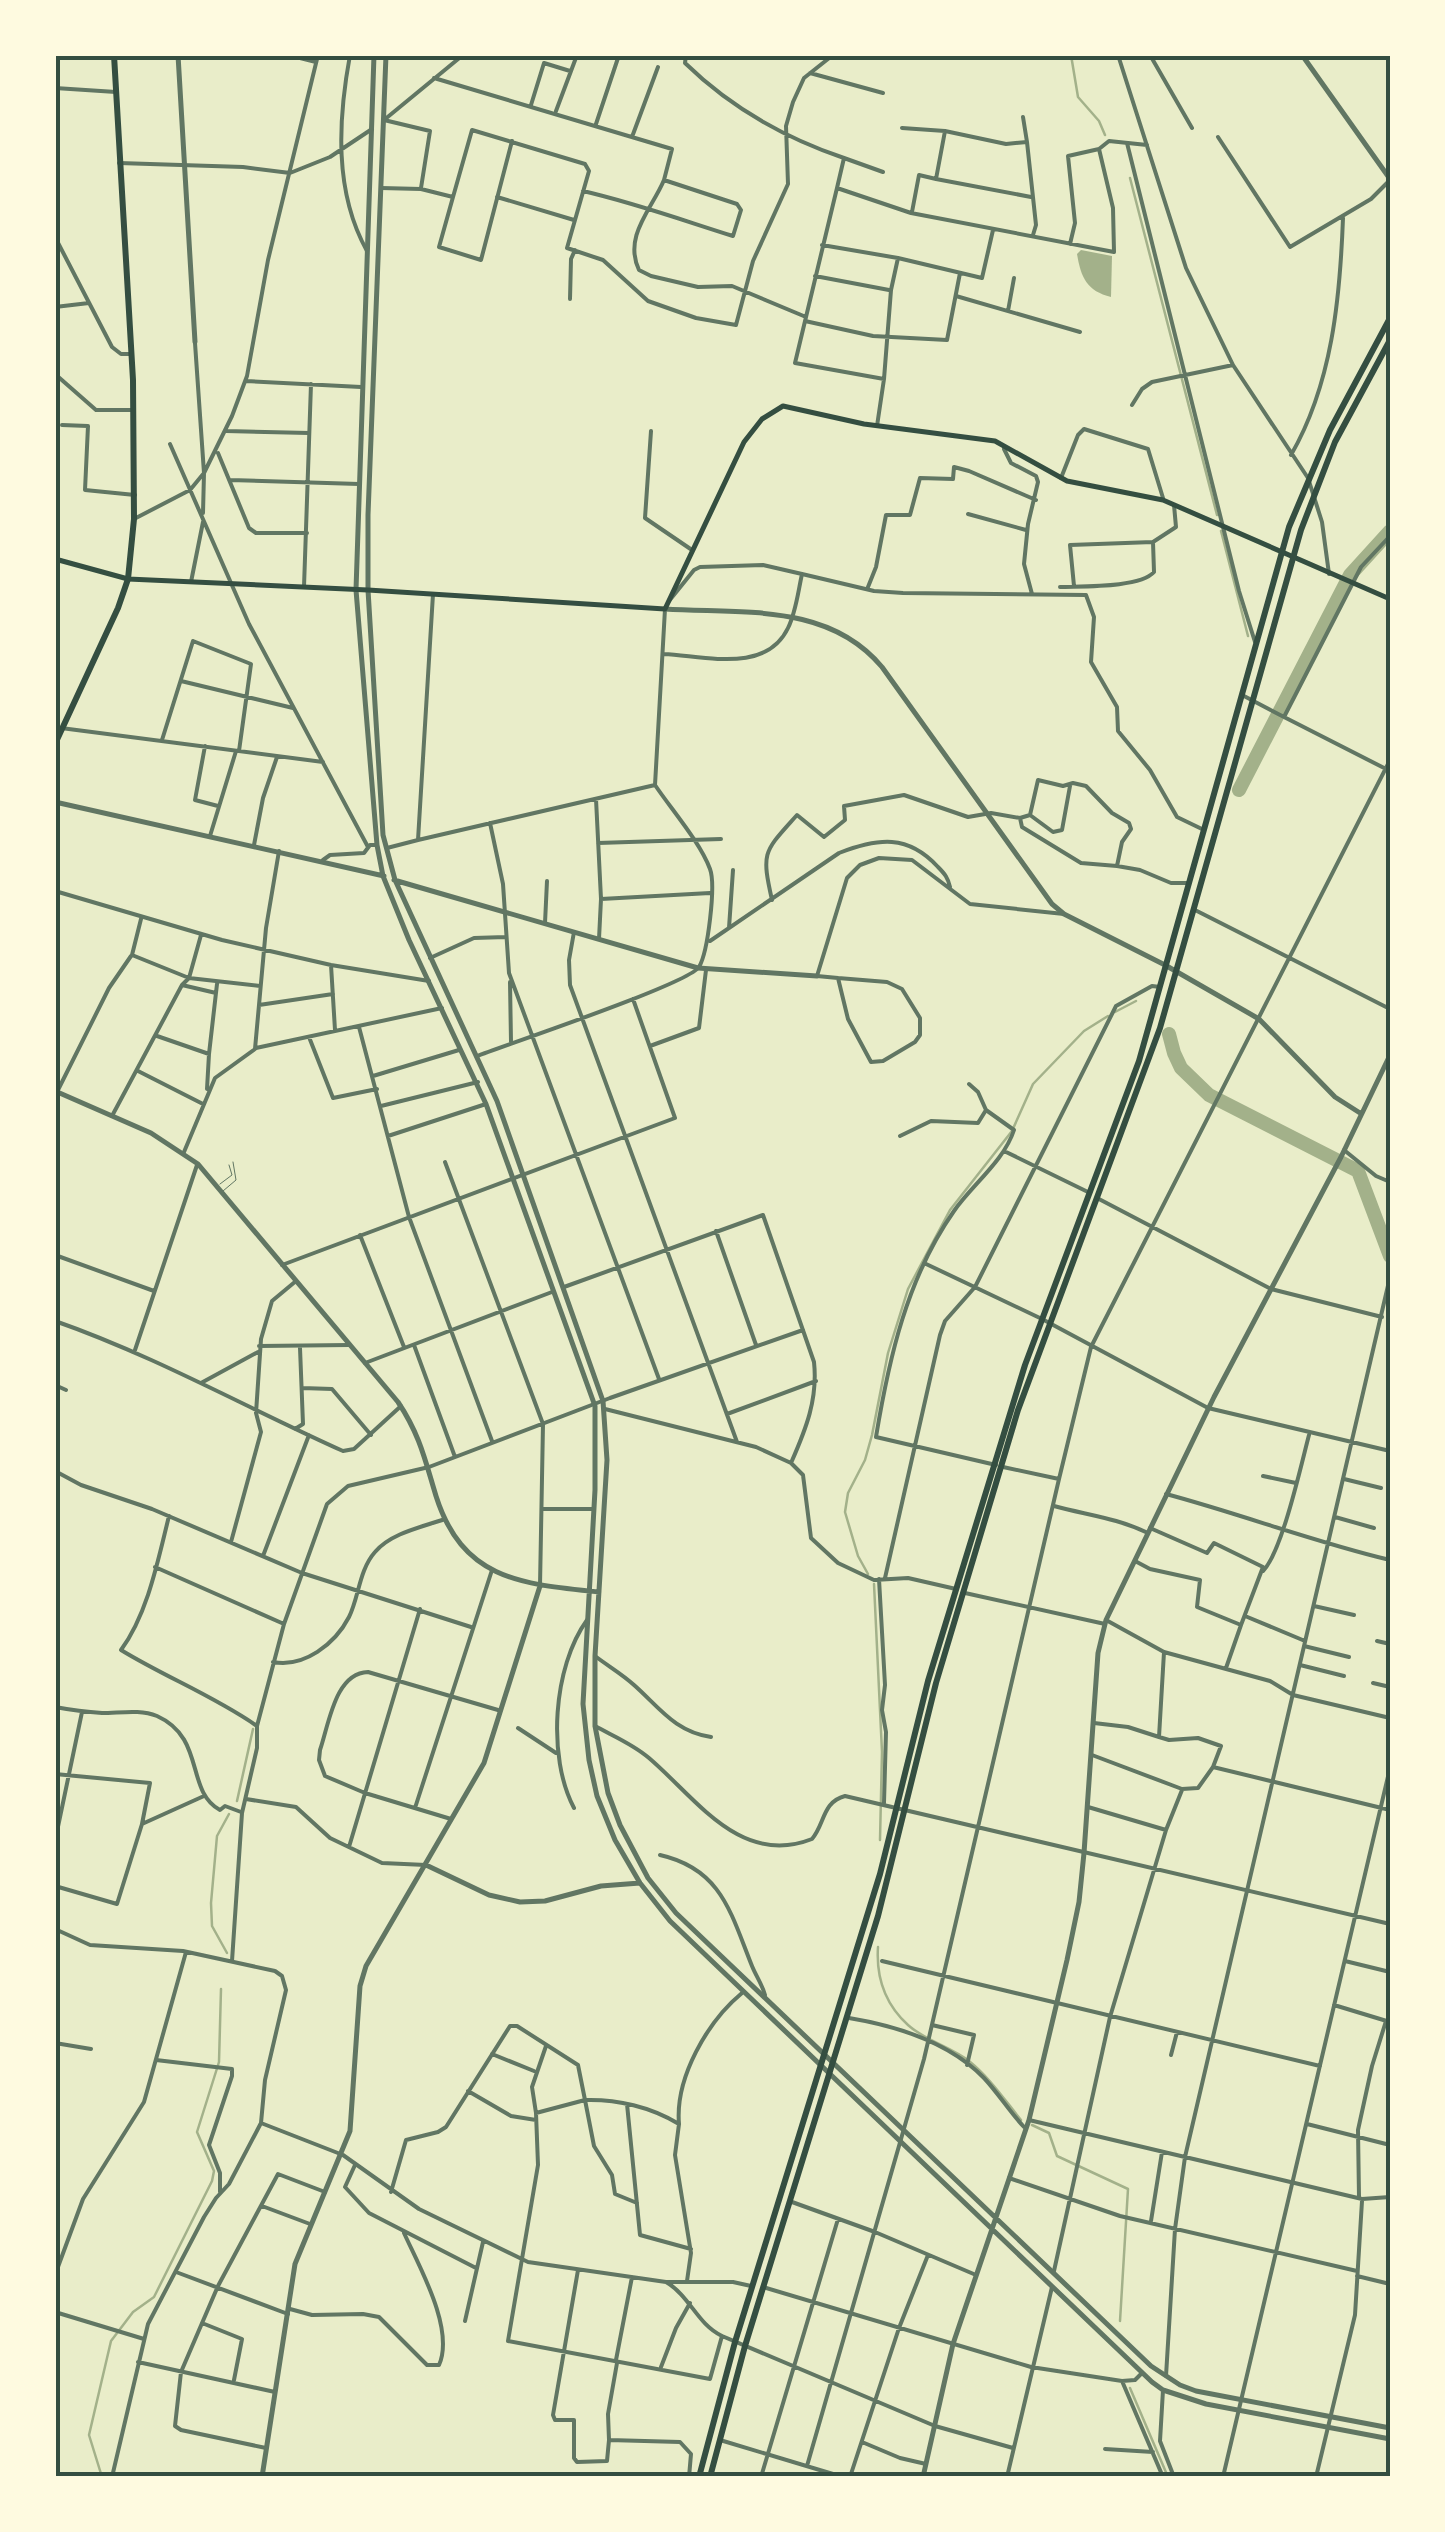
<svg xmlns="http://www.w3.org/2000/svg" width="1445" height="2532" viewBox="0 0 1445 2532" font-family="'Noto Sans',sans-serif">
<style>
.water{fill:#a3b18a}
.lines{fill:none;stroke-linecap:round;stroke-linejoin:round}
.stream{stroke:#a3b18a;stroke-width:2.5}
.river{stroke:#a3b18a;stroke-width:14}
.service{stroke:#617663;stroke-width:1}
.minor{stroke:#617663;stroke-width:4}
.tertiary{stroke:#617663;stroke-width:5}
.secondary{stroke:#344e41;stroke-width:5}
.trunk{stroke:#344e41;stroke-width:6}
.neatline{fill:none;stroke:#344e41;stroke-width:4}
</style>
<rect width="100%" height="100%" fill="#e9edc9"/>
<path class="water" d="M1081 250 1112 256 1111 297C1087 291 1081 278 1077 254Z"/>
<g class="lines">
<path class="stream" d="M1071 55 1078 97 1099 121 1105 135
M1130 178 1217 515
M1221 531 1248 636
M1115 1012 1136 1001
M868 1574 858 1556 845 1512 848 1493 865 1460 872 1435 888 1353 908 1289 950 1210 1012 1131 1033 1084 1084 1031 1108 1016
M874 1584 882 1752 880 1840
M237 1801 253 1729
M878 1947C876 1977 885 2004 908 2025 924 2040 951 2047 969 2061 990 2078 1004 2099 1021 2120
M227 1953 212 1926 211 1903 217 1836 229 1814
M1032 2125 1049 2133 1057 2156 1128 2189 1120 2321
M1130 2388 1168 2477
M102 2477 89 2435 111 2341 133 2312 154 2297 212 2181 214 2171 197 2132 219 2062 221 1989"/>
<path class="river" d="M1239 790 1350 575 1390 531
M1169 1034 1174 1053 1181 1068 1209 1095 1358 1171 1390 1256"/>
<path class="service" d="M220 1184 232 1175 229 1165
M223 1191 236 1180 233 1162"/>
<path class="minor" d="M288 55 316 62
M350 55C338 120 334 192 367 251
M686 55 685 63C730 107 785 138 844 158L837 188
M1076 55H1081
M1118 55 1186 268 1233 365 1308 478 1322 522 1329 574
M1150 55 1192 128
M1173 55H1175
M810 73 883 93
M434 78 672 149 664 180 737 204 741 210 733 236C682 220 635 203 583 191
M55 88 116 92
M531 105 544 63 570 71
M556 111 577 55
M1023 117 1027 142
M384 120 430 131 421 188
M384 120 463 55
M596 124 619 55
M902 128 945 131 1006 144 1027 142 1036 225 1033 235
M945 131 936 179 1031 197
M632 137 658 67
M1218 137 1290 247 1371 199 1390 180
M1127 143 1239 591 1255 642
M844 158 883 172
M119 163 243 167 290 173 330 157 372 129
M664 180C652 209 623 236 639 270L651 276 698 287 732 286 806 317 837 188 911 213 1114 252 1113 208 1099 149 1109 141 1147 145
M381 188 421 189 453 197 472 130 585 164 589 171 567 248 603 260 648 301 696 318 736 325 753 261 788 184 786 126 793 102 804 78 833 55
M453 197 439 247 481 260 512 141
M497 197 574 220
M912 212 919 175 936 179
M55 237 112 347 121 354H131
M1070 244 1075 223 1068 156 1099 149
M822 245 898 258 982 278 993 230
M815 276 889 290
M956 296 1080 332
M570 299 571 259 575 250
M55 307 89 303
M1008 311 1014 278
M806 317 795 363 884 379 891 290 898 258
M805 321 873 336 947 340 960 273
M195 343 204 473 203 513
M55 374 96 410H134
M246 381 361 387
M1132 405 1142 389 1152 382 1233 365
M62 425 88 426 85 490 135 495
M877 426 884 379
M226 431 309 433
M651 431 645 518 692 550
M170 444 249 624 368 847
M1004 449 1011 463 1036 476 1038 482 1028 524 1024 564 1032 594
M218 453 249 528 256 533H307
M1291 455C1332 384 1340 299 1343 218
M1061 478 1078 435 1084 429 1148 449 1163 498
M230 480 359 484
M968 514 1026 530
M134 519 190 490 204 473 232 416 247 376 268 260 318 55
M1390 536 1361 567 1284 717 1390 771
M191 582 203 522
M1074 586 1070 545 1153 542 1176 527 1174 505
M304 587 311 384
M868 587 876 567 886 515H910L920 478 953 479 954 467 969 471 1036 500
M1060 587C1082 586 1140 588 1154 572L1153 542
M433 594 418 840 655 785 665 609
M669 601 694 570 700 567 763 565 802 574
M664 654C705 656 766 674 788 628 796 612 798 592 802 574L874 591 903 593 1086 595 1094 617 1091 662 1117 707 1118 731 1150 770 1177 817 1204 830
M181 681 293 708
M1244 696 1284 717
M61 728 323 762
M162 740 193 641 251 664 239 751
M205 746 195 800 218 806
M596 799 601 899 599 939
M1030 815 1053 832 1062 830 1070 786
M1020 818 1030 815 1038 780 1063 786 1073 783 1086 786 1112 813 1129 823 1131 829 1122 842 1117 866
M490 823 503 884 509 973 659 1379
M210 836 236 751
M598 843 721 839
M254 845 263 798 277 757
M387 848 418 840
M323 860 330 855 364 853 370 845H377
M55 891 222 940 331 965 429 981
M601 899 710 893
M772 900C761 851 764 852 797 815L824 837 845 820 844 806 904 795 968 817 991 813 1020 818 1022 827 1081 863 1117 866 1140 870 1171 883H1189
M1193 909 1390 1009
M141 919 132 955 189 978 260 986
M545 923 547 881
M729 928 733 870
M574 932 569 960 570 985 737 1442
M201 935 189 978 182 985 216 993
M710 941 839 853C878 838 908 834 938 867 945 874 948 878 950 887
M430 958 474 938 506 937
M331 965 335 1030
M838 978 887 982 902 989 920 1018V1035L915 1042 883 1061 871 1062 848 1019 838 978 817 976 847 878 860 865 879 858 912 860 970 904 1064 914
M510 982 511 1042
M259 1005 333 994
M359 1027 409 1217 492 1441
M157 1036 209 1054 207 1089
M309 1037 333 1098 377 1089
M650 1046 699 1028 706 970
M256 1048 442 1008
M209 1054 217 984
M477 1056C508 1044 688 984 699 967 708 952 716 885 710 869 700 842 671 809 655 785
M138 1071 203 1104
M373 1076 459 1050
M969 1084 978 1092 986 1110 1014 1130C1004 1161 972 1185 954 1211 907 1278 889 1358 876 1437L996 1465
M55 1096 109 988 131 956
M381 1106 478 1082
M112 1116 182 985
M388 1136 486 1104
M900 1136 931 1121 978 1123 986 1110
M1344 1150 1376 1176 1390 1182
M1004 1151 1090 1193
M184 1152 215 1078 255 1049 266 928 279 851
M445 1162 543 1424 540 1586
M1097 1198 1271 1289 1382 1317
M716 1231 756 1345
M360 1235 404 1347
M55 1255 154 1291
M924 1263 1042 1319 1208 1408 1390 1451
M282 1265 675 1118 633 999
M564 1287 763 1215 814 1362C818 1399 806 1429 791 1463
M55 1321C155 1356 247 1408 343 1451L354 1449 401 1406
M414 1345 455 1457
M259 1346 349 1345
M135 1350 197 1165
M365 1363 552 1292
M201 1383 258 1352
M55 1385 66 1390
M302 1388 332 1389 371 1435
M605 1409 756 1447 791 1463 803 1475 811 1538 838 1563 874 1580 908 1578 956 1589
M727 1414 816 1381
M295 1429 303 1424 300 1348
M1003 1467 1059 1479 1091 1347 1390 760
M55 1471 81 1485 152 1509 302 1573 471 1627
M1263 1476 1296 1483
M1344 1479 1381 1488
M1166 1494C1241 1514 1314 1542 1390 1560
M1054 1506C1087 1515 1117 1518 1148 1533
M542 1509H592
M169 1516C158 1560 148 1613 121 1650 165 1677 214 1696 257 1726
M1335 1517 1374 1528
M1150 1528 1207 1553 1214 1543 1263 1567 1241 1625
M231 1542 261 1432 256 1413 261 1339 272 1301 296 1281
M263 1556 309 1435
M1135 1561 1150 1569 1200 1580 1197 1607 1241 1625 1226 1668
M155 1567 284 1624
M1263 1571C1282 1552 1301 1465 1309 1435
M885 1578 940 1335 945 1321 975 1287 1116 1006 1152 986 1160 987
M879 1579 885 1685 882 1710 886 1732 884 1803
M965 1593 1105 1624
M1314 1606 1354 1615
M1245 1616 1305 1641
M1106 1620 1164 1652 1270 1681 1293 1695 1390 1718
M1377 1641 1390 1644
M1304 1646 1349 1657
M1164 1652 1159 1737 1169 1740 1198 1738 1221 1746 1213 1767
M595 1656C608 1666 622 1674 634 1685 659 1707 675 1732 711 1737
M273 1662C304 1668 335 1644 349 1617 359 1597 359 1570 375 1552 391 1533 422 1527 445 1519
M1300 1665 1344 1676
M1373 1683 1390 1687
M55 1707C71 1710 86 1712 102 1713 120 1713 140 1709 157 1716 206 1738 185 1791 220 1810L225 1806 241 1812
M1094 1723 1128 1727 1159 1737
M595 1726C613 1736 633 1744 649 1758 696 1798 740 1867 812 1839 825 1824 822 1802 845 1796L1390 1924
M518 1728 556 1753
M1092 1755 1182 1789 1198 1788 1213 1767 1390 1810
M55 1774 150 1783 142 1824 204 1796
M246 1799 296 1807 330 1838 382 1863 426 1865
M1088 1807 1166 1830 1182 1790
M415 1808 492 1570
M574 1808C547 1757 553 1667 587 1620
M451 1819 365 1793 325 1776 319 1760 320 1750C329 1724 335 1673 368 1672L498 1710
M55 1841 82 1712
M349 1847 420 1609
M660 1855C722 1869 731 1914 752 1966 756 1976 762 1984 765 1995
M55 1886 117 1904 142 1824
M55 1929 90 1945 183 1951 275 1971 282 1976 286 1990 265 2080 261 2123 229 2184 216 2198 204 2217 148 2324 112 2477
M232 1961 242 1813 257 1748V1726L284 1624 327 1504 348 1486 429 1467 610 1398 803 1330
M882 1961 1320 2066
M1345 1961 1390 1972
M1334 2005 1390 2022
M849 2018C897 2026 949 2042 984 2078 998 2093 1010 2112 1024 2127
M932 2025 974 2035 967 2065
M55 2043 91 2049
M492 2054 534 2071
M1171 2055 1177 2032
M156 2060 232 2069V2076L209 2145 220 2173V2192
M468 2091 511 2116 536 2120
M627 2104 640 2235 691 2249
M536 2113 532 2087 546 2046
M1029 2120 1362 2199 1390 2197
M261 2123 343 2155 419 2209 528 2262 666 2282C690 2296 697 2324 722 2336L935 2426 1013 2448
M679 2124C675 2078 707 2022 742 1993
M1307 2124 1390 2145
M355 2165 345 2187 369 2213 476 2268
M1009 2178 1120 2216 1357 2271
M391 2192 406 2140 438 2132 446 2127 510 2026H517L578 2065 585 2100C617 2099 651 2107 679 2124L675 2155 691 2253 687 2281
M1359 2197 1358 2130 1372 2066 1386 2021
M792 2202 875 2232 976 2275
M637 2203 615 2194 612 2175 594 2146 585 2100 536 2113 538 2165 508 2341 710 2379 722 2336
M262 2206 310 2224
M1151 2221 1162 2152
M578 2270 553 2415 555 2420H574V2458L577 2462 607 2461 609 2440
M1054 2271 1110 2017 1166 1830
M176 2272 288 2314
M55 2275 83 2199 144 2102 186 1952
M1357 2276 1390 2284
M666 2282H733L751 2286
M763 2287 1031 2367 1122 2381 1135 2380 1142 2373
M290 2309 312 2315 363 2314 379 2317 427 2365H439C455 2329 419 2266 404 2233
M55 2312 144 2339
M465 2321 483 2242
M202 2323 242 2339 234 2380
M616 2360 632 2277
M138 2362 275 2392
M617 2363 608 2414 609 2440 680 2442 691 2454 689 2477
M661 2367 676 2328 690 2303
M1166 2376 1175 2229 1185 2157 1390 1277
M1122 2381 1163 2477
M1163 2390 1160 2441 1174 2477
M720 2440 843 2477
M862 2442 900 2458 926 2464
M266 2448 181 2430 175 2426 181 2372 218 2286 278 2174 325 2192
M1105 2449 1153 2452
M807 2466 924 2059 1059 1479
M761 2477 838 2219
M850 2477 899 2328 928 2255
M1007 2477 1052 2287
M1223 2477 1390 1768
M1316 2477 1355 2315 1362 2201"/>
<path class="tertiary" d="M178 55 195 342
M374 55 356 590 377 845 383 876 409 940 486 1104 595 1406V1490L583 1704 589 1760 597 1796 615 1840 640 1883 670 1921 1152 2382 1163 2390 1206 2404 1390 2439
M386 55 368 515V590L383 835 395 880 497 1101 603 1401 607 1460 595 1656V1726L608 1793 620 1825 648 1878 676 1913 1151 2366 1180 2385 1196 2391 1390 2428
M1302 55 1390 179
M665 609C741 614 828 602 882 667L1052 904 1064 914 1165 965 1259 1019 1335 1097 1360 1113
M55 802 384 876
M394 880 698 968 817 976
M55 1091 151 1133 198 1164 398 1402C420 1435 425 1460 436 1496 463 1581 523 1584 599 1592
M426 1865 489 1895 520 1902 545 1901 601 1886 640 1883
M262 2477 295 2264 350 2131 360 1986 366 1966 484 1763 540 1586
M923 2477 953 2344 1029 2120 1067 1960 1079 1902 1084 1853 1098 1653 1106 1620 1214 1397 1341 1157 1390 1055"/>
<path class="secondary" d="M55 559 128 579 368 590 665 609 744 442 762 419 783 406 864 424 995 441 1067 481 1163 500 1390 599"/>
<path class="trunk" d="M55 744 118 608 128 579 134 519 133 380 114 55
M699 2477 735 2342 880 1874 928 1681 1025 1365 1139 1061 1289 527 1330 430 1390 318
M710 2477 745 2346 878 1916 936 1683 1018 1410 1160 1028 1301 530 1335 442 1390 340"/>
</g>
<rect width="1445" height="2532" fill="none" stroke="#fefae0" stroke-width="115"/>
<rect x="58" y="58" width="1330" height="2416" class="neatline"/>
</svg>
